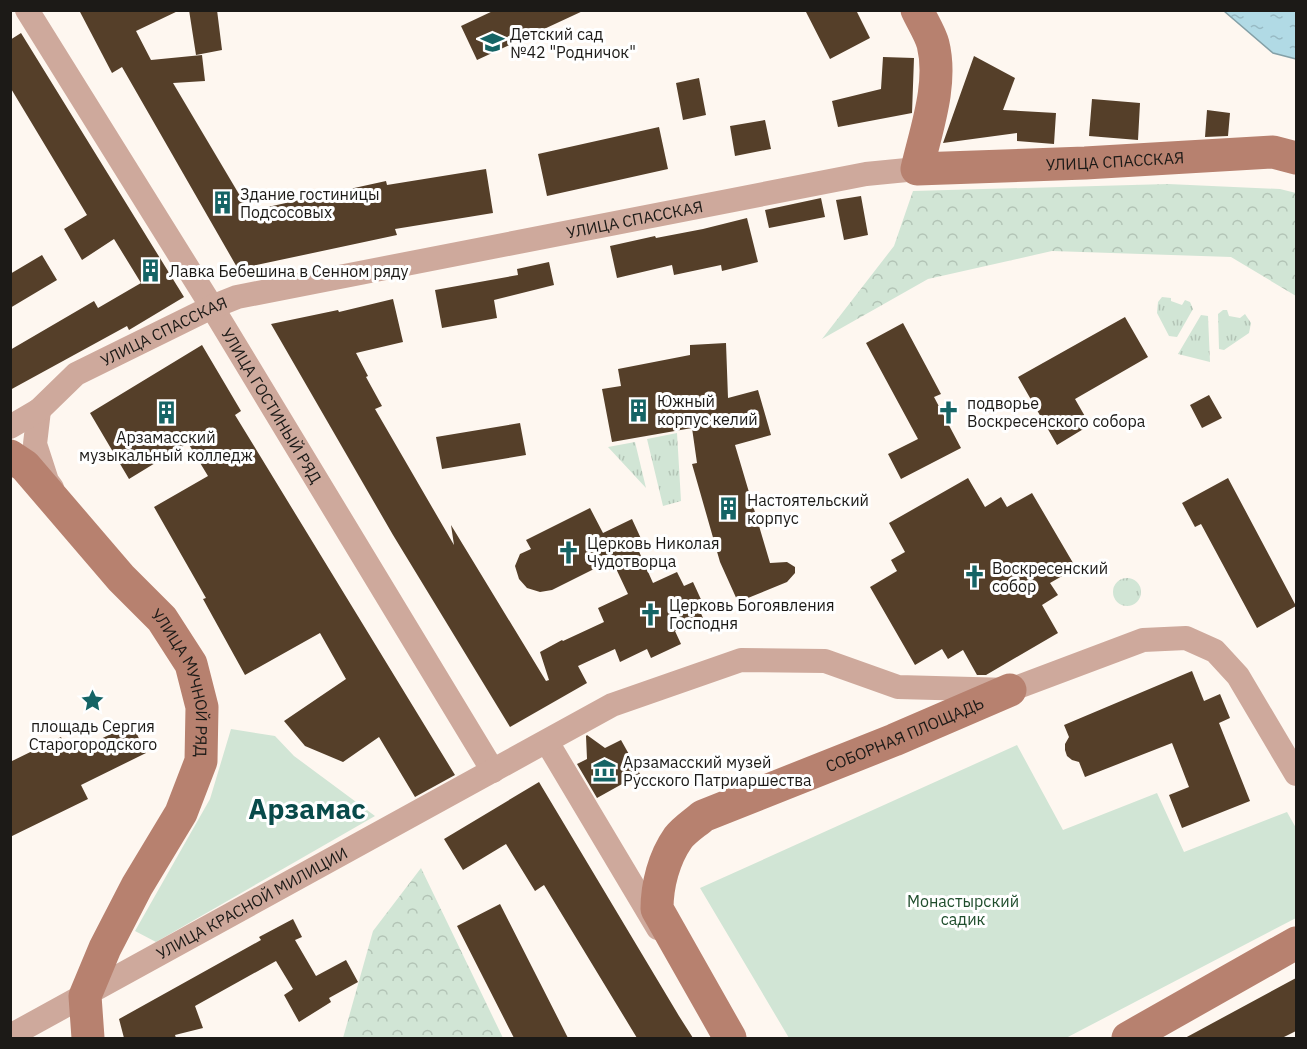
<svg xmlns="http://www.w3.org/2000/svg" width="1307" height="1049" viewBox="0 0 1307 1049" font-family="'IBM Plex Sans',sans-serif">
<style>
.grass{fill:url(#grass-tufts)}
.forest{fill:url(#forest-crowns)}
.green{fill:#d1e5d5}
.water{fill:url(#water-ripples);stroke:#84a0a7;stroke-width:1.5}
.building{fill:#553f29}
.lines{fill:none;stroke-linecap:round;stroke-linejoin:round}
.street{stroke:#cea99c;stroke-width:24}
.secondary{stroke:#b7816f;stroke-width:33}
.labels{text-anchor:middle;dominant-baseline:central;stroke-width:6;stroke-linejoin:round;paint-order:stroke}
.poi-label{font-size:16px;fill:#1c1a17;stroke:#fff;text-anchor:start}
.street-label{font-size:16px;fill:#1c1a17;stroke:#fff}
.park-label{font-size:16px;fill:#1f4d2c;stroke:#fff}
.town-label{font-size:28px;font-weight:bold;fill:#084a4a;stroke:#fff}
</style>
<defs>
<pattern id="grass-tufts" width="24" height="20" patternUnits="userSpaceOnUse" patternTransform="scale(1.5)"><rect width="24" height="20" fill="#d1e5d5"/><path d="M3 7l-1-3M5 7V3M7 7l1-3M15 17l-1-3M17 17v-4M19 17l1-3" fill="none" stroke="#b3c4b6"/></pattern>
<pattern id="forest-crowns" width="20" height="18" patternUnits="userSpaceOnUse" patternTransform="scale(1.5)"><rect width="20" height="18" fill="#d1e5d5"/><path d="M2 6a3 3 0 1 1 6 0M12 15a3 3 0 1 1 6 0" fill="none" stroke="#b3c4b6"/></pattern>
<pattern id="water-ripples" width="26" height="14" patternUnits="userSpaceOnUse" patternTransform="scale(1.5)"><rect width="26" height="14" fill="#b1dae5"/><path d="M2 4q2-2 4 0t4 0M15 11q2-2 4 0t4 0" fill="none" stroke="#98bac4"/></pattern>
</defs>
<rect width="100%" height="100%" fill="#fef7f0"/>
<path class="grass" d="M1162 297 1171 298V301L1182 305 1185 300 1190 302 1193 309 1177 337 1169 336 1157 313 1158 302Z
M1223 310H1227L1229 316 1240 318 1245 314 1251 323 1249 333 1224 350 1219 349 1218 314Z
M1201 315 1208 316 1210 362 1178 354Z
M677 433 681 501 663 506 647 439Z
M635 442 646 488 608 447Z
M1113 592a14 14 0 1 1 28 0a14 14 0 1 1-28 0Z"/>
<path class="forest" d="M1168 184 1280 189 1296 193V296L1231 257 1052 251 928 279 822 339 894 246 913 191Z
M421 868 503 1038H343L373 931Z"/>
<path class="green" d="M231 729 275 736 294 756 375 816 156 942 135 931 210 799Z
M1017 745 1063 830 1157 793 1184 852 1287 812 1296 828V918L1066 1038H789L700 888Z"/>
<path class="water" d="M1224 11H1296V59L1273 53Z"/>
<path class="building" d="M79 10H180L136 31 151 60 202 55 205 81 173 83 249 211 386 181 387 185 486 169 493 213 395 229 397 235 238 269 122 67 112 73Z
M189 10H217L222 50 196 55Z
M495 10H585L477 60 461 26Z
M805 10H856L870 38 830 59Z
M21 33 184 297 129 330 127 326 10 390V350L94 301 98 308 141 283 114 239 82 260 64 229 87 215 10 87V40Z
M974 56 1015 78 1003 110 1056 113 1054 144 1017 141V133L943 143Z
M883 57 914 58 912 113 838 127 832 101 881 89Z
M699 78 706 115 683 120 676 83Z
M1092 99 1140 103 1138 140 1089 136Z
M1207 110 1230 113 1228 136 1205 137Z
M765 120 771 149 735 156 730 126Z
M659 127 668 169 547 196 538 154Z
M861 196 868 235 844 240 836 200Z
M821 198 825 217 769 228 765 210Z
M747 218 758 262 722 271 721 265 674 275 672 265 617 278 610 246 655 236 656 238 703 229Z
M42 255 57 280 10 308V274Z
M549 262 554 285 494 300 497 318 442 328 435 290 518 275 517 269Z
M393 299 403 342 356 353 368 376 366 377 382 406 375 409 454 545 451 525 546 681 549 680 540 652 562 640 563 641 604 622 598 608 628 594 612 560 552 590 540 592 527 588 519 579 515 566 520 554 531 549 526 540 590 508 603 533 632 519 643 543 637 547 653 583 677 572 684 586 693 582 704 606 699 609 703 618 675 631 681 644 651 658 647 649 620 662 615 649 578 666 587 683 510 727 393 535 271 324 338 310 339 312Z
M1125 317 1148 357 1075 399 1090 425 1057 445 1018 377Z
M903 323 941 394 934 397 961 448 901 479 888 454 918 439 866 343Z
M726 343 728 398 758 390 771 435 735 445 770 563 787 562 795 567V573L787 582 738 602 720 562 692 464 697 463 692 428 612 442 602 389 621 386 618 369 690 355V345Z
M202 345 241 411 235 415 455 775 415 797 379 737 343 762 305 746 284 721 346 679 320 633 245 675 203 599 206 598 154 507 208 476 188 443 129 479 90 413Z
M1209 395 1222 418 1202 428 1190 405Z
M520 423 526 455 442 469 436 437Z
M968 478 985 507 1001 497 1007 507 1032 493 1076 568 1050 583 1058 595 1042 605 1058 633 986 675H977L963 650 948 659 942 649 915 665 870 587 897 571 891 560 905 552 889 523Z
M1228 478 1296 606 1257 628 1201 524 1195 527 1182 503Z
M1192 671 1204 701 1220 694 1230 718 1219 723 1250 801 1182 828 1169 795 1189 787 1172 743 1085 777 1079 762 1072 760 1067 756 1065 750V744L1069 737 1064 725Z
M132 724 146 753 81 785 88 799 10 837V762L61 737 69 754Z
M587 735 605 748 621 740 640 774 597 798 577 764 587 759 586 736Z
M539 782 679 1016 693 1038H637L544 885 535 891 506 844 463 870 444 839Z
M500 904 568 1038H514L457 926Z
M293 919 302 937 295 940 316 976 346 960 358 982 329 998 331 1002 299 1022 284 995 293 989 276 961 195 1006 203 1028 175 1035 176 1038H124L119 1019 261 940 259 937Z
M1296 978V1031L1282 1038H1185Z"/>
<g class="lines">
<g class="street">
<path id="s1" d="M27 10 212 307 493 771"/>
<path d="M39 410 35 444 47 481 52 488"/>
<path id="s2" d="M10 427 39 410 76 374 212 307 237 297 866 174 917 169"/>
<path d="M547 742 658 928"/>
<path id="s3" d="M10 1036 612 705 741 660 825 661 898 687 1010 690 1143 640 1186 638 1215 651 1238 676 1296 774"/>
</g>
<g class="secondary">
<path id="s4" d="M917 10C922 21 930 33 933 44 943 84 926 130 917 169L1085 163 1273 152 1296 158"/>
<path id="s5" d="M10 456 25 466 121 578 162 619 191 664 202 707 201 761 181 813 137 886 105 948 85 996 88 1038"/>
<path id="s6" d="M730 1038 657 909C657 885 664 858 678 838 684 830 695 823 703 816L894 740 1010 690"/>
<path d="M1128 1038 1296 943"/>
</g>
</g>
<defs>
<symbol id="school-bare" viewBox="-9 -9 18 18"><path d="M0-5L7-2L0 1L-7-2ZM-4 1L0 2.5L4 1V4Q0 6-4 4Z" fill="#156465" stroke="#fff" stroke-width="2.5" paint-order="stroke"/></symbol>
<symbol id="building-bare" viewBox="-9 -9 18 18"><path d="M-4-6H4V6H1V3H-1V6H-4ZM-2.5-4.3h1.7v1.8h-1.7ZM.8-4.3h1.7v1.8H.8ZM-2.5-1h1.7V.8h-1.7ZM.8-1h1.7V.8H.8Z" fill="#156465" stroke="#fff" stroke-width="2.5" paint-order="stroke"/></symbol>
<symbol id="church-bare" viewBox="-9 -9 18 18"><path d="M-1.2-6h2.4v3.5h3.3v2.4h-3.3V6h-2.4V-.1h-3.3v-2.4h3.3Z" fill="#156465" stroke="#fff" stroke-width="2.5" paint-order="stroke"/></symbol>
<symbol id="sight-bare" viewBox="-9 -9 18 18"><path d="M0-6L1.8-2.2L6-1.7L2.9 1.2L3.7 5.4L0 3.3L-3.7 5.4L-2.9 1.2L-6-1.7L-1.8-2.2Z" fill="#156465" stroke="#fff" stroke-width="2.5" paint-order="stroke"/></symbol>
<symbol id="museum-bare" viewBox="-9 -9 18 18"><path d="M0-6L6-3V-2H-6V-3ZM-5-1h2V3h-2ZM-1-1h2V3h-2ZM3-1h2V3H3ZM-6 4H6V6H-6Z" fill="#156465" stroke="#fff" stroke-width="2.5" paint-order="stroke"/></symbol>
</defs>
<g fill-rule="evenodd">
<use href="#school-bare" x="476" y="26" width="33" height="33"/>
<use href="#building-bare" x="206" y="186" width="33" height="33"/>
<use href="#building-bare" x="134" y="254" width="33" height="33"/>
<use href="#building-bare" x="622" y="394" width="33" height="33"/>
<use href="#building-bare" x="150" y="396" width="33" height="33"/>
<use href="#church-bare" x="932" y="396" width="33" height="33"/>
<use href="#building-bare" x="712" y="492" width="33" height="33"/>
<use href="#church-bare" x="552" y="536" width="33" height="33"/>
<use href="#church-bare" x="958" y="560" width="33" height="33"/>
<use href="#church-bare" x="634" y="598" width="33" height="33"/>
<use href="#sight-bare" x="76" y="684" width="33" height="33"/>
<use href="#museum-bare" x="588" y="754" width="33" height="33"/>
</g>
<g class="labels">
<g class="poi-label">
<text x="510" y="34">Детский сад<tspan x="510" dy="18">№42 "Родничок"</tspan></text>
<text x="240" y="194">Здание гостиницы<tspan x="240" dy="18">Подсосовых</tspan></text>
<text x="169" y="271">Лавка Бебешина в Сенном ряду</text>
<text x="657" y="401">Южный<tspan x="657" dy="18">корпус келий</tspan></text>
<text x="967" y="403">подворье<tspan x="967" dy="18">Воскресенского собора</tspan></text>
<text x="166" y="437" text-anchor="middle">Арзамасский<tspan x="166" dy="18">музыкальный колледж</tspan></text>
<text x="747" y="500">Настоятельский<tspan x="747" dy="18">корпус</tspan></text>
<text x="587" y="543">Церковь Николая<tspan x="587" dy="18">Чудотворца</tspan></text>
<text x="992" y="568">Воскресенский<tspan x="992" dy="18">собор</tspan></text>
<text x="669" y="605">Церковь Богоявления<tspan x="669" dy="18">Господня</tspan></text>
<text x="93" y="726" text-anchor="middle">площадь Сергия<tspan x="93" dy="18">Старогородского</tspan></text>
<text x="623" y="762">Арзамасский музей<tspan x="623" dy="18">Русского Патриаршества</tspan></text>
</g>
<g class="street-label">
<text stroke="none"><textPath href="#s4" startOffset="363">УЛИЦА СПАССКАЯ</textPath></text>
<text stroke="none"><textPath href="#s2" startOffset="669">УЛИЦА СПАССКАЯ</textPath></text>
<text stroke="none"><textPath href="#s2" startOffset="183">УЛИЦА СПАССКАЯ</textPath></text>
<text stroke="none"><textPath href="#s1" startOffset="465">УЛИЦА ГОСТИНЫЙ РЯД</textPath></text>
<text stroke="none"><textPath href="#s5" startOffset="292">УЛИЦА МУЧНОЙ РЯД</textPath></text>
<text stroke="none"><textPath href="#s6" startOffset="474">СОБОРНАЯ ПЛОЩАДЬ</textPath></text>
<text stroke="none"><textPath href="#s3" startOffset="276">УЛИЦА КРАСНОЙ МИЛИЦИИ</textPath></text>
</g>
<g class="park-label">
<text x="963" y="901">Монастырский<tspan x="963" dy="18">садик</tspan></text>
</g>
<g class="town-label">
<text x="307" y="808">Арзамас</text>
</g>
</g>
<rect width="1307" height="1049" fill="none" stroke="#1c1a17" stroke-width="24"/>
</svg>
